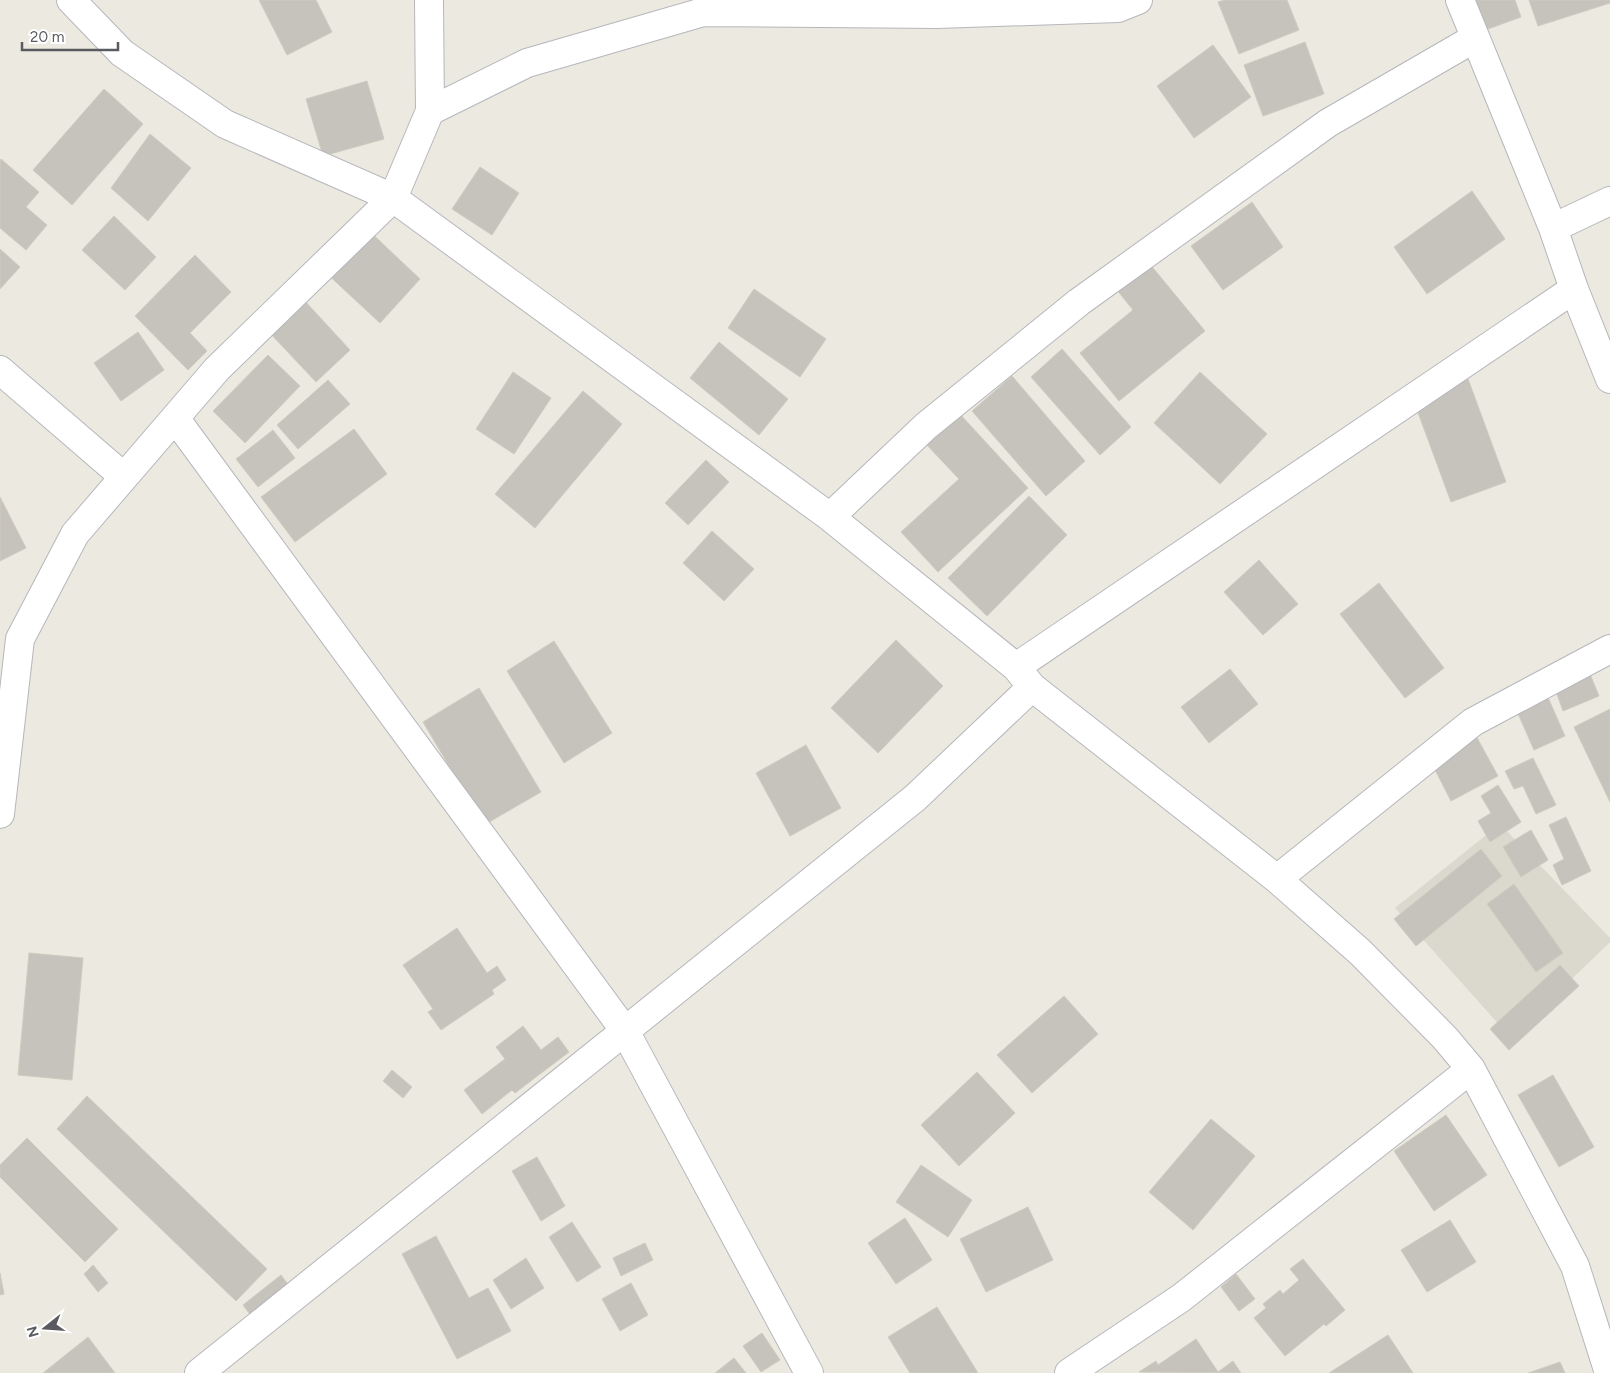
<svg xmlns="http://www.w3.org/2000/svg" width="1610" height="1373" viewBox="0 0 1610 1373" font-family="Figtree,sans-serif">
<style>
.education{fill:#dbd8ce}
.building{fill:#c6c3bd;stroke:#cfcbbf}
.lines{fill:none;stroke-linecap:round;stroke-linejoin:round}
.minor-casing{stroke:#b6b7bc;stroke-width:30}
.minor{stroke:#fff;stroke-width:28}
</style>
<rect width="100%" height="100%" fill="#ebe9e0"/>
<path class="education" d="M1500 824 1610 938V942L1511 1038 1395 908Z"/>
<path class="building" d="M259 0H316L332 32 287 55Z
M1225 0H1287L1299 30 1239 54 1218 2Z
M1466 0H1515L1521 17 1477 33Z
M1529 0H1610V3L1538 26Z
M1305 42 1324 94 1263 116 1244 65Z
M1213 45 1251 97 1194 138 1157 86Z
M367 81 384 139 323 156 306 99Z
M104 89 143 124 72 205 33 170Z
M150 134 191 168 148 221 111 188Z
M1 159 39 192 26 207 47 225 26 250 0 228V161Z
M480 167 519 193 492 235 452 209Z
M1472 191 1505 239 1427 294 1394 247Z
M1252 202 1283 247 1223 290 1191 246Z
M114 216 156 257 125 290 82 250Z
M365 227 420 279 380 323 324 271Z
M0 249 20 267 0 289Z
M195 255 231 292 190 333 207 351 188 370 135 316Z
M1149 263 1205 331 1119 401 1080 353 1133 310 1117 290Z
M754 289 826 339 800 377 728 328Z
M303 299 350 350 316 382 268 331Z
M138 332 164 370 121 401 94 363Z
M719 342 788 399 759 435 690 378Z
M1062 349 1131 427 1100 455 1031 377Z
M268 355 300 386 245 443 213 411Z
M513 372 551 398 514 454 476 429Z
M1200 372 1267 434 1220 484 1154 423Z
M1012 376 1085 461 1046 496 972 411Z
M1468 379 1506 482 1451 502 1413 399Z
M328 380 350 404 298 449 277 425Z
M583 391 622 424 535 528 495 494Z
M958 412 1028 488 938 572 901 532 959 479 925 443Z
M354 429 387 474 295 542 261 497Z
M273 430 295 458 258 487 236 459Z
M706 460 729 482 688 525 665 503Z
M1029 496 1067 535 987 616 948 578Z
M0 497 26 548 0 561Z
M712 531 754 569 724 601 683 563Z
M1259 560 1298 604 1263 635 1224 592Z
M1379 583 1444 668 1405 698 1340 614Z
M896 640 943 686 878 753 831 708Z
M554 641 612 733 564 763 507 671Z
M1230 669 1258 704 1209 743 1181 707Z
M1588 669 1599 696 1563 711 1553 683Z
M479 688 541 792 484 825 423 722Z
M1546 693 1565 736 1534 750 1515 707Z
M1610 709V802L1574 727Z
M1475 734 1498 776 1451 801 1429 758Z
M806 745 841 808 790 836 756 773Z
M1533 758 1556 805 1536 814 1523 786 1514 789 1505 771Z
M1498 785 1521 822 1490 842 1478 821 1491 813 1481 796Z
M1566 817 1591 871 1562 885 1553 865 1564 859 1549 825Z
M1531 830 1548 860 1521 877 1503 847Z
M1481 849 1502 876 1416 946 1394 919Z
M1514 884 1563 953 1536 972 1487 904Z
M457 928 487 973 497 966 506 980 492 990 494 994 441 1030 428 1012 433 1009 403 965Z
M29 953 83 958 72 1080 18 1075Z
M1560 965 1579 986 1509 1050 1490 1029Z
M1064 996 1098 1034 1032 1093 997 1055Z
M523 1026 541 1050 558 1037 569 1052 515 1093 512 1090 482 1114 464 1090 505 1059 496 1047Z
M392 1070 412 1087 403 1098 383 1081Z
M977 1072 1015 1113 959 1166 921 1125Z
M1553 1075 1594 1147 1559 1167 1518 1095Z
M87 1096 267 1269 236 1301 57 1129Z
M1446 1115 1487 1175 1434 1211 1394 1151Z
M1211 1119 1255 1156 1193 1230 1149 1192Z
M27 1138 118 1229 85 1262 0 1177V1165Z
M537 1157 565 1206 541 1221 512 1171Z
M921 1165 972 1200 948 1237 896 1202Z
M1028 1207 1053 1260 986 1292 960 1239Z
M905 1218 932 1260 896 1284 868 1243Z
M1450 1220 1476 1262 1427 1292 1401 1250Z
M572 1222 601 1267 577 1282 549 1237Z
M436 1236 469 1298 488 1288 511 1331 457 1359 402 1254Z
M645 1243 653 1260 621 1276 613 1258Z
M526 1258 544 1288 511 1309 493 1280Z
M1303 1259 1345 1310 1326 1326 1324 1324 1285 1356 1254 1318 1266 1308 1263 1304 1280 1290 1283 1294 1299 1280 1290 1269Z
M93 1265 108 1283 98 1292 84 1274Z
M0 1273 4 1294 0 1295Z
M1236 1274 1255 1299 1239 1311 1221 1287Z
M281 1275 290 1287 252 1317 243 1305Z
M631 1283 648 1315 620 1331 602 1299Z
M937 1307 978 1373H910L888 1337Z
M762 1333 780 1360 761 1372 743 1346Z
M1388 1335 1413 1373H1329Z
M88 1337 115 1373H43Z
M1196 1339 1218 1372 1233 1361 1241 1373 1139 1372 1156 1361 1158 1365Z
M734 1358 746 1373H715Z
M1560 1362 1565 1373H1528Z"/>
<g class="lines">
<defs>
<path id="minor" d="M71 0 122 53 225 124 393 198 830 517 1016 667 1032 687 1277 879 1360 952 1445 1038 1471 1069 1575 1266 1609 1373
M1460 0 1553 228 1574 289 1610 379
M430 111 527 63 703 12 937 14 1118 8 1138 0
M1553 228 1610 201
M0 370 124 477
M175 418 625 1031 809 1373
M830 517 926 426 1079 302 1328 123 1475 38
M1016 667 1574 289
M0 814 20 639 75 534 217 369 393 198 430 111 429 0
M1277 879 1473 722 1610 649
M199 1373 915 798 1032 687
M1069 1373 1181 1298 1471 1069"/>
</defs>
<use href="#minor" class="minor-casing"/>
<use href="#minor" class="minor"/>
</g>
<g transform="translate(45 1328) rotate(253)" stroke="#ffffff" stroke-width="4" paint-order="stroke">
<path d="M0-4L9 19L0 12L-9 19Z" fill="#595b60"/>
<text y="-8" font-size="14" font-weight="bold" text-anchor="middle" fill="#595b60">N</text>
</g>
<path d="M22 42v8h96v-8" fill="none" stroke="#595b60" stroke-width="2.5"/>
<text x="30" y="42" font-size="15" fill="#595b60" stroke="#ffffff" stroke-width="4" paint-order="stroke">20 m</text>
</svg>
